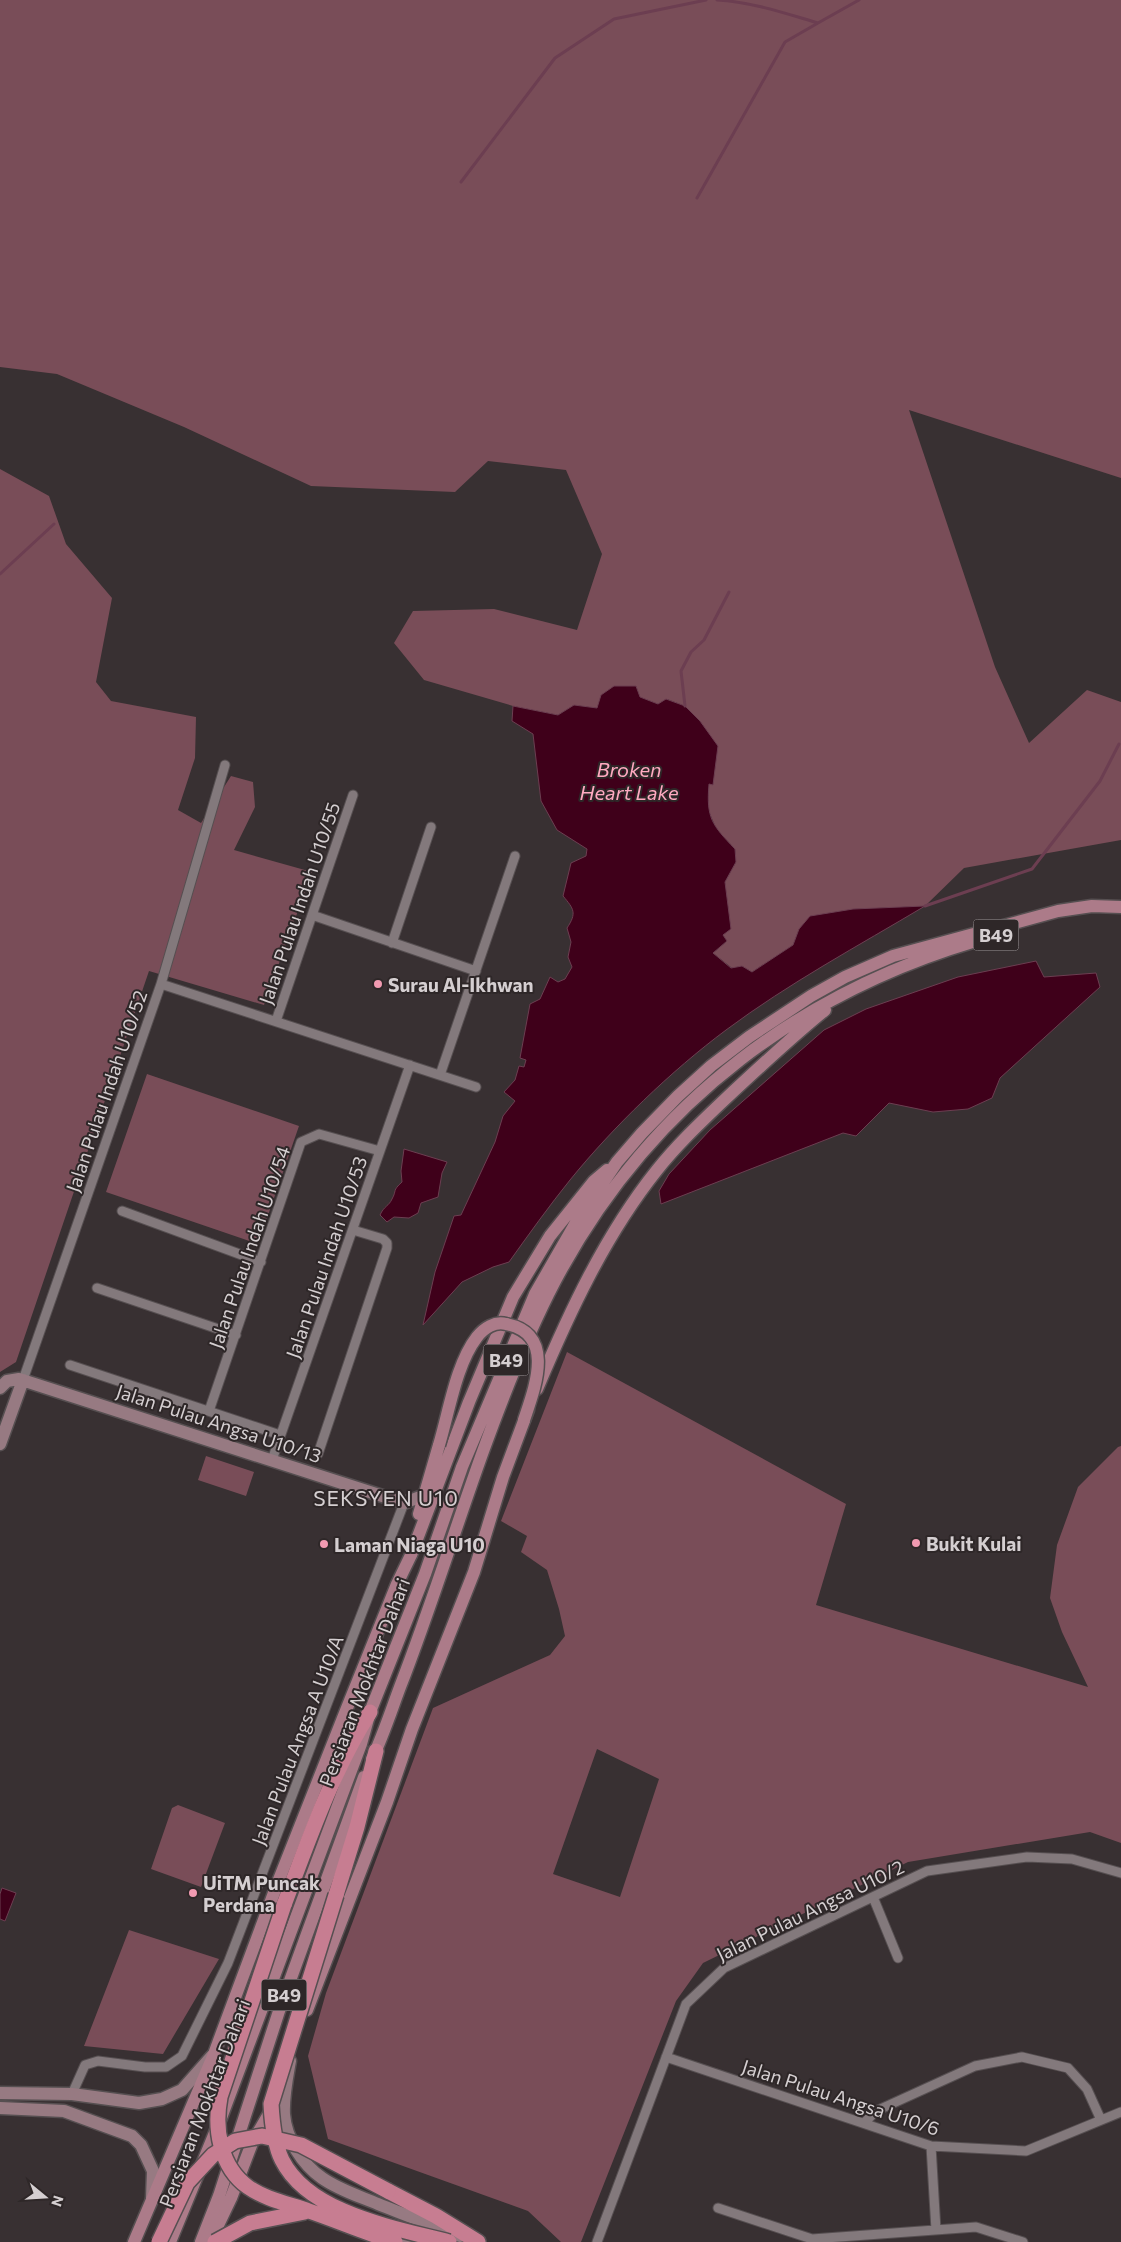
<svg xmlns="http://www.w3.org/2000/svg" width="1121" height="2242" viewBox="0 0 1121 2242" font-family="Commissioner,sans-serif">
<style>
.green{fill:#794d58;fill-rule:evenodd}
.water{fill:#3f001a;stroke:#6c3e51}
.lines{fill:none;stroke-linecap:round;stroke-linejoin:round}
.stream{stroke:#6c3e51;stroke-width:3}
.street-casing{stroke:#564f51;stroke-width:11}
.secondary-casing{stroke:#564f51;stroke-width:15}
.primary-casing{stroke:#564f51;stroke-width:15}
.highway-casing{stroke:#564f51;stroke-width:18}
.street{stroke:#83797c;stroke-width:9}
.secondary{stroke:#977a82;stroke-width:12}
.primary{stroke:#ac7b89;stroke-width:12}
.highway{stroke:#c77d91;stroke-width:15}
.primary-bridge-casing{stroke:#564f51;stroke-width:15;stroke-linecap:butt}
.highway-bridge-casing{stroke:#564f51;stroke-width:18;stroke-linecap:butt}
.primary-bridge{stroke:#ac7b89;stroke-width:12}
.highway-bridge{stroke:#c77d91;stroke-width:15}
.poi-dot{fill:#f19ab1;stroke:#2e2728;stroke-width:2}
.labels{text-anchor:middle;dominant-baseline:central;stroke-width:4;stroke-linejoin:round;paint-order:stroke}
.shield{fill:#2e2728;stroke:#a39d9e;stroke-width:1}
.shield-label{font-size:18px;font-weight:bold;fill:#d5cfd1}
.street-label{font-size:19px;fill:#d5cfd1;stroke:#2e2728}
.poi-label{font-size:19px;font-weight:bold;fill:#d5cfd1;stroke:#2e2728;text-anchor:start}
.water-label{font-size:20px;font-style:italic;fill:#ffaac1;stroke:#2e2728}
.quarter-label{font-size:21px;letter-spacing:1px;fill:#d5cfd1;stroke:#2e2728}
</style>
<rect width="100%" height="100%" fill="#383032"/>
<path class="green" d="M0 0H1121V478L909 410 995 667 1029 743 1087 690 1121 702V840L964 868 925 906 853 909 799 929 793 945 752 972 742 966 732 968 713 953 727 941 723 935 726 899 725 882 736 862 735 849 717 830 707 807 709 783 713 785 700 721 685 706 667 699 658 704 640 697 636 686 597 708 574 705 558 715 513 706 424 680 394 643 413 611 494 609 577 630 602 554 566 470 488 461 455 492 311 486 184 427 57 374 0 367Z
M0 469 49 496 66 544 112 598 96 682 111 701 196 717 195 758 178 810 201 823 231 776 253 782 255 807 234 850 312 872 264 1005 149 971 16 1362 0 1372Z
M147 1074 299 1126 258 1244 106 1192Z
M567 1352 846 1504 816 1605 1088 1687 1062 1632 1050 1598 1057 1545 1078 1487 1118 1447 1121 1446V1843L1090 1832 908 1862 703 1963 676 2001 581 2242H561L528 2211 328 2139 308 2056 326 1993 433 1708 550 1655 565 1636 559 1609 547 1570 521 1552 527 1536 501 1521ZM597 1749 659 1779 620 1897 553 1874Z
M206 1456 254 1472 246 1496 198 1480Z
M178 1805 225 1823 201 1887 151 1869 172 1808Z
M129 1930 219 1959 163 2054 84 2046Z"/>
<path class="water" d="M614 686H636L640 697 658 704 666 699 685 706 700 721 718 746 713 785 709 784C706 818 712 825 735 849L736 862 725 882 731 929 723 935 727 941 713 953 731 968 742 966 752 972 793 945 799 929 810 916 853 909 925 906C858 946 789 983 726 1030 671 1071 613 1127 570 1180 549 1206 529 1234 509 1262L493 1267 462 1282 423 1325 435 1272 454 1216 461 1215 495 1142 503 1116 515 1101 504 1092 515 1080 519 1066 524 1067 526 1060 520 1058 530 1004 540 999 550 977 558 982 565 979 572 967 568 957 571 942 567 928C577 913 574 909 563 896L571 863 586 856 587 849 557 830 541 801 533 734 512 721 513 706 558 715 574 705 597 708 601 695Z
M1036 961 1044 977 1096 973 1100 987 1000 1078 992 1098 968 1109 933 1112 889 1103 856 1136 843 1133 661 1204 659 1191 669 1174 710 1130 824 1030 866 1009 958 977Z
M404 1149 447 1162 442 1173 438 1197 421 1203 418 1213 409 1218 394 1217 387 1222 380 1215C384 1206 389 1206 392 1199 397 1190 392 1191 402 1182L401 1171Z
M2 1888 16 1893 5 1921 0 1919V1894Z"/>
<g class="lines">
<path class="stream" d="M717 0C752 2 784 13 818 23L859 0
M461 182 555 58 614 19 706 0
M697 198 785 42 818 23
M0 574 54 524
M685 706 681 671 691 652 704 640 729 592
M925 906 1032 869 1100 781 1119 744"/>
<defs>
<path id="street" d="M312 915 476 971
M392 943 431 827
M161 984 225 765
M276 1021 353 795
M440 1075 515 856
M122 1211 261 1262
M97 1288 236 1335
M70 1365 280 1435
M23 1380 161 984 476 1087
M209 1411 301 1142 319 1134 380 1151
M318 1454 387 1248V1243L383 1239 353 1230
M272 1460 410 1065
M873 1897 898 1958
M666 2057 931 2146 1026 2151 1121 2112
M72 2094 85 2065 98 2061 145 2067H166L182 2056 228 1963 404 1503
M864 2123 876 2111 975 2066 1022 2057 1068 2068 1087 2089 1101 2120
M931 2146 936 2230
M718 2208 812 2239 976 2227 1023 2242
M597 2242 686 2004 724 1968 927 1871 1027 1857 1072 1859 1121 1873"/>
<path id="secondary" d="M0 1388 7 1381 19 1379 404 1503 425 1495
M0 1444 23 1380
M290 2061C287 2078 283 2097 284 2114 286 2139 302 2164 322 2178 339 2190 359 2196 378 2204 405 2215 433 2225 460 2236
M0 2093 72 2094 139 2103 162 2099 182 2090 212 2056
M0 2108 64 2111 132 2136 141 2145 153 2171 152 2198
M385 2232 413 2242"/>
<path id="primary" d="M537 1389C569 1313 605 1235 657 1170 676 1146 698 1125 720 1104 754 1072 788 1040 825 1010
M419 1514 439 1445
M372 1759C383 1736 391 1711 400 1687 430 1610 454 1532 482 1454 503 1396 526 1336 555 1281 650 1102 806 985 1001 934
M307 2010 387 1802 412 1729 474 1572 503 1477 528 1410
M134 2242 214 2054 278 1882 345 1713 397 1584 411 1555 469 1402 513 1297 550 1236 594 1181 607 1170
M170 2242 221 2118 361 1744 370 1712 425 1574 462 1467 535 1294 578 1219 617 1162 642 1133 678 1096 711 1066 749 1037 811 996 845 977 893 956 1058 911 1092 906 1121 907
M201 2242 219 2196 279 2011 364 1777
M210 2242 231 2198 252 2143 273 2107"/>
<path id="highway" d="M336 1895 357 1827 376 1751
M284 1905C309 1839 332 1772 370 1712
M388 2191 436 2216 478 2242"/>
</defs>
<use href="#street" class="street-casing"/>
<use href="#secondary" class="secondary-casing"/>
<use href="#primary" class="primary-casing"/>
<use href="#highway" class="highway-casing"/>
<use href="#street" class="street"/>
<use href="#secondary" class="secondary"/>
<use href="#primary" class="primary"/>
<use href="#highway" class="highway"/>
<defs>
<path id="primary-bridge" d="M439 1445C449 1412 456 1364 477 1337 484 1328 495 1321 506 1324 556 1334 535 1387 524 1420"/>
<path id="highway-bridge" d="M336 1895 271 2104C272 2122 274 2144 282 2160 309 2214 396 2228 449 2242
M284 1905 220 2097C214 2129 220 2167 248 2187 265 2199 289 2204 309 2211 338 2221 366 2233 395 2242
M159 2242 187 2183 213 2155 235 2141 262 2136 301 2145 388 2191
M215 2242 250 2223 305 2212"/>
</defs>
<use href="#primary-bridge" class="primary-bridge-casing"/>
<use href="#highway-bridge" class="highway-bridge-casing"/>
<use href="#primary-bridge" class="primary-bridge"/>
<use href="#highway-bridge" class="highway-bridge"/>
</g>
<g class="poi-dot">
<circle cx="378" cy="984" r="5"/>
<circle cx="916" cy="1543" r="5"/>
<circle cx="324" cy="1544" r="5"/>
<circle cx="193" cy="1893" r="5"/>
</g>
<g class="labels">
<g class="shield">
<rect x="973.5" y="919.5" width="45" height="31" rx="4"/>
<rect x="483.5" y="1344.5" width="45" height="31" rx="4"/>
<rect x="261.5" y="1979.5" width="45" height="31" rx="4"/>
</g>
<g class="shield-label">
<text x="996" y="935">B49</text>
<text x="506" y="1360">B49</text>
<text x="284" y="1995">B49</text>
</g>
<g class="street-label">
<text transform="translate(299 903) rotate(-71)">Jalan Pulau Indah U10/55</text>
<text transform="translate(106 1091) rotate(-71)">Jalan Pulau Indah U10/52</text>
<text transform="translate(249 1247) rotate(-71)">Jalan Pulau Indah U10/54</text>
<text transform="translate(326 1257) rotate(-71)">Jalan Pulau Indah U10/53</text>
<text transform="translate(219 1423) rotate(18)">Jalan Pulau Angsa U10/13</text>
<text transform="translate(364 1682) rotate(-69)">Persiaran Mokhtar Dahari</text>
<text transform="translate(297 1740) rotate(-69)">Jalan Pulau Angsa A U10/A</text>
<text transform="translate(810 1910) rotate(-26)">Jalan Pulau Angsa U10/2</text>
<text transform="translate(841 2097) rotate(18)">Jalan Pulau Angsa U10/6</text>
<text transform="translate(204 2103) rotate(-69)">Persiaran Mokhtar Dahari</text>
</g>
<g class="poi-label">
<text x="388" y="984">Surau Al-Ikhwan</text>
<text x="926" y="1543">Bukit Kulai</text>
<text x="334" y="1544">Laman Niaga U10</text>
<text x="203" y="1882">UiTM Puncak<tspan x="203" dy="22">Perdana</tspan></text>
</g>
<g class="water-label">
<text x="629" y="769">Broken<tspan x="629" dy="23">Heart Lake</tspan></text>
</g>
<g class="quarter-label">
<text x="386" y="1497">SEKSYEN U10</text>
</g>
</g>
<g transform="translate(45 2197) rotate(108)" stroke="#2e2728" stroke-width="4" paint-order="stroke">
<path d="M0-4L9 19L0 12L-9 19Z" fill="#d5cfd1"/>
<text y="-8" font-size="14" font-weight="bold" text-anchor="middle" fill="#d5cfd1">N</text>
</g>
</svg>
